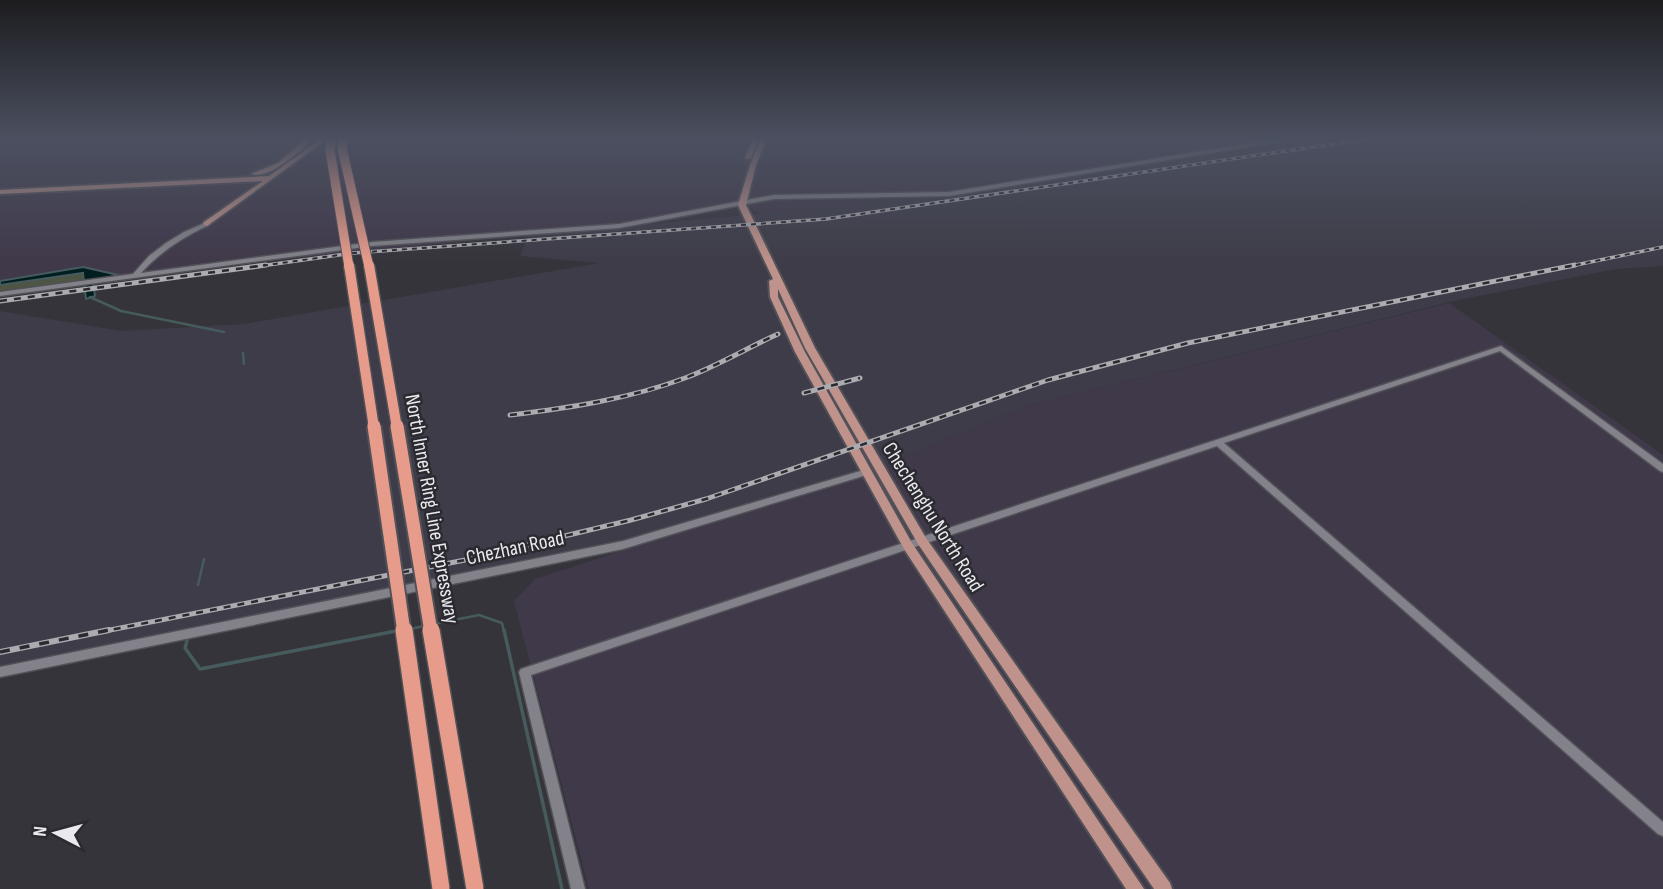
<svg xmlns="http://www.w3.org/2000/svg" width="1663" height="889" viewBox="0 0 1663 889" font-family="'Sofia Sans Condensed',sans-serif">
<style>
.industrial{fill:#40394a}
.built{fill:#3e3c48}
.green{fill:#4e5544}
.water{fill:#001e1f;stroke:#465b5d;stroke-width:2}
.lines{fill:none;stroke-linecap:round;stroke-linejoin:round}
.stream-far1{stroke:#465b5d;stroke-width:2.5}
.stream{stroke:#465b5d;stroke-width:3.5}
.minor-casing{stroke:#525157;stroke-width:3}
.major-casing{stroke:#525157;stroke-width:4}
.minor{fill:#83828a;fill-rule:evenodd}
.major{fill:#bf928b;fill-rule:evenodd}
.rail-far2-casing{stroke:#acabb0;stroke-width:3.5}
.rail-far1-casing{stroke:#acabb0;stroke-width:5}
.rail-casing{stroke:#acabb0;stroke-width:6}
.rail-far2{stroke:#2b2a30;stroke-width:2;stroke-dasharray:5;stroke-linecap:butt}
.rail-far1{stroke:#2b2a30;stroke-width:2.5;stroke-dasharray:7;stroke-linecap:butt}
.rail{stroke:#2b2a30;stroke-width:3.5;stroke-dasharray:10;stroke-linecap:butt}
.highway-bridge-far3-casing{stroke:#525157;stroke-width:11;stroke-linecap:butt}
.highway-bridge-far2-casing{stroke:#525157;stroke-width:13;stroke-linecap:butt}
.highway-bridge-far1-casing{stroke:#525157;stroke-width:17;stroke-linecap:butt}
.highway-bridge-casing{stroke:#525157;stroke-width:20;stroke-linecap:butt}
.highway-bridge-far3{stroke:#e79c8b;stroke-width:9}
.highway-bridge-far2{stroke:#e79c8b;stroke-width:10}
.highway-bridge-far1{stroke:#e79c8b;stroke-width:13}
.highway-bridge{stroke:#e79c8b;stroke-width:17}
.labels{text-anchor:middle;dominant-baseline:central;stroke-width:5;stroke-linejoin:round;paint-order:stroke}
.street-label{font-size:21px;fill:#eae9ed;stroke:#2b2a30}
</style>
<rect width="100%" height="100%" fill="#35343b"/>
<path class="industrial" d="M0 138H1285L837 206 763 214 742 205 619 226 136 274 0 293Z
M1449 303 1663 455V889H589L514 601 535 579 867 472 1027 406Z"/>
<path class="built" d="M1297 138H1663V266L1616 269 1458 300 1027 406 867 472 623 545 0 673V311L121 331 244 324 599 263 520 256 528 236 837 206 1055 173 1251 151Z"/>
<path class="green" d="M84 273V280L0 291V285Z"/>
<path class="water" d="M83 267 118 275 93 283 95 296 86 299 83 273 0 285V281Z"/>
<g class="lines">
<path class="stream-far1" d="M90 297 121 311 224 332
M243 353 244 364
M198 585 204 559
M434 624 479 615 502 623 504 632
M410 629 424 626
M390 632 396 631"/>
<path class="stream" d="M504 630 562 889
M187 641 185 648 200 669 396 631"/>
<defs>
<path id="minor" d="M1282 138H1294L1291 140 949 196 774 199 619 228 372 246 0 296V292L133 274 149 256 166 243 184 232 207 222 210 224 209 225C183 237 160 252 141 273L372 242 619 224 774 195 949 192Z
M1501 346 1663 464V472L1660 471 1500 351 1224 443 1663 822V836L1658 834 1217 446 531 675 585 889H571L519 672 521 669Z
M867 469 872 472 870 474 623 549 0 677V667L623 541Z"/>
<path id="major" d="M307 138H314C301 151 269 180 251 174L278 163Z
M322 138H329L207 226 203 224 204 222 263 181 0 194V190L269 176Z
M753 138H759L751 158 746 159 745 158Z
M761 138H767L756 165 746 205 815 348 926 538 1170 883 1172 889H1154L918 544 805 348 778 289V297L805 352 912 543 1144 889H1126L904 549 795 352 770 297 769 281 773 279 738 205 750 165Z"/>
</defs>
<use href="#minor" class="minor-casing"/>
<use href="#major" class="major-casing"/>
<use href="#minor" class="minor"/>
<use href="#major" class="major"/>
<defs>
<path id="rail-far2" d="M253 267 353 253 826 219 1374 138
M1566 267 1663 247"/>
<path id="rail-far1" d="M0 301 266 265
M804 393 860 378
M510 415C569 408 629 399 685 378 717 366 747 348 778 334
M100 632 465 560 631 520 706 499 1048 380 1188 343 1575 265"/>
<path id="rail" d="M0 652 109 630"/>
</defs>
<use href="#rail-far2" class="rail-far2-casing"/>
<use href="#rail-far1" class="rail-far1-casing"/>
<use href="#rail" class="rail-casing"/>
<use href="#rail-far2" class="rail-far2"/>
<use href="#rail-far1" class="rail-far1"/>
<use href="#rail" class="rail"/>
<defs>
<path id="highway-bridge-far3" d="M332 138 330 150 349 267
M344 138 342 148 369 267"/>
<path id="highway-bridge-far2" d="M349 265 374 428
M369 265 397 428"/>
<path id="highway-bridge-far1" d="M374 426 404 632
M397 426 431 632"/>
<path id="highway-bridge" d="M404 630 441 889
M431 630 475 889"/>
</defs>
<use href="#highway-bridge-far3" class="highway-bridge-far3-casing"/>
<use href="#highway-bridge-far2" class="highway-bridge-far2-casing"/>
<use href="#highway-bridge-far1" class="highway-bridge-far1-casing"/>
<use href="#highway-bridge" class="highway-bridge-casing"/>
<use href="#highway-bridge-far3" class="highway-bridge-far3"/>
<use href="#highway-bridge-far2" class="highway-bridge-far2"/>
<use href="#highway-bridge-far1" class="highway-bridge-far1"/>
<use href="#highway-bridge" class="highway-bridge"/>
</g>
<linearGradient id="sky" x2="0" y2="1"><stop stop-color="#1d1d20"/><stop offset="0.53" stop-color="#4b5060"/><stop offset="1" stop-color="#4b5060" stop-opacity="0"/></linearGradient>
<rect width="1663" height="262" fill="url(#sky)"/>
<g class="labels">
<g class="street-label">
<text transform="translate(432 509) rotate(80)">North Inner Ring Line Expressway</text>
<text transform="translate(933 517) rotate(58)">Chechenghu North Road</text>
<text transform="translate(515 548) rotate(-12)">Chezhan Road</text>
</g>
</g>
<g transform="translate(56 833) rotate(276)" stroke="#2b2a30" stroke-width="5" paint-order="stroke">
<path d="M0-5L12 26L0 18L-12 26Z" fill="#eae9ed"/>
<text y="-10" font-size="19" font-weight="bold" text-anchor="middle" fill="#eae9ed">N</text>
</g>
</svg>
